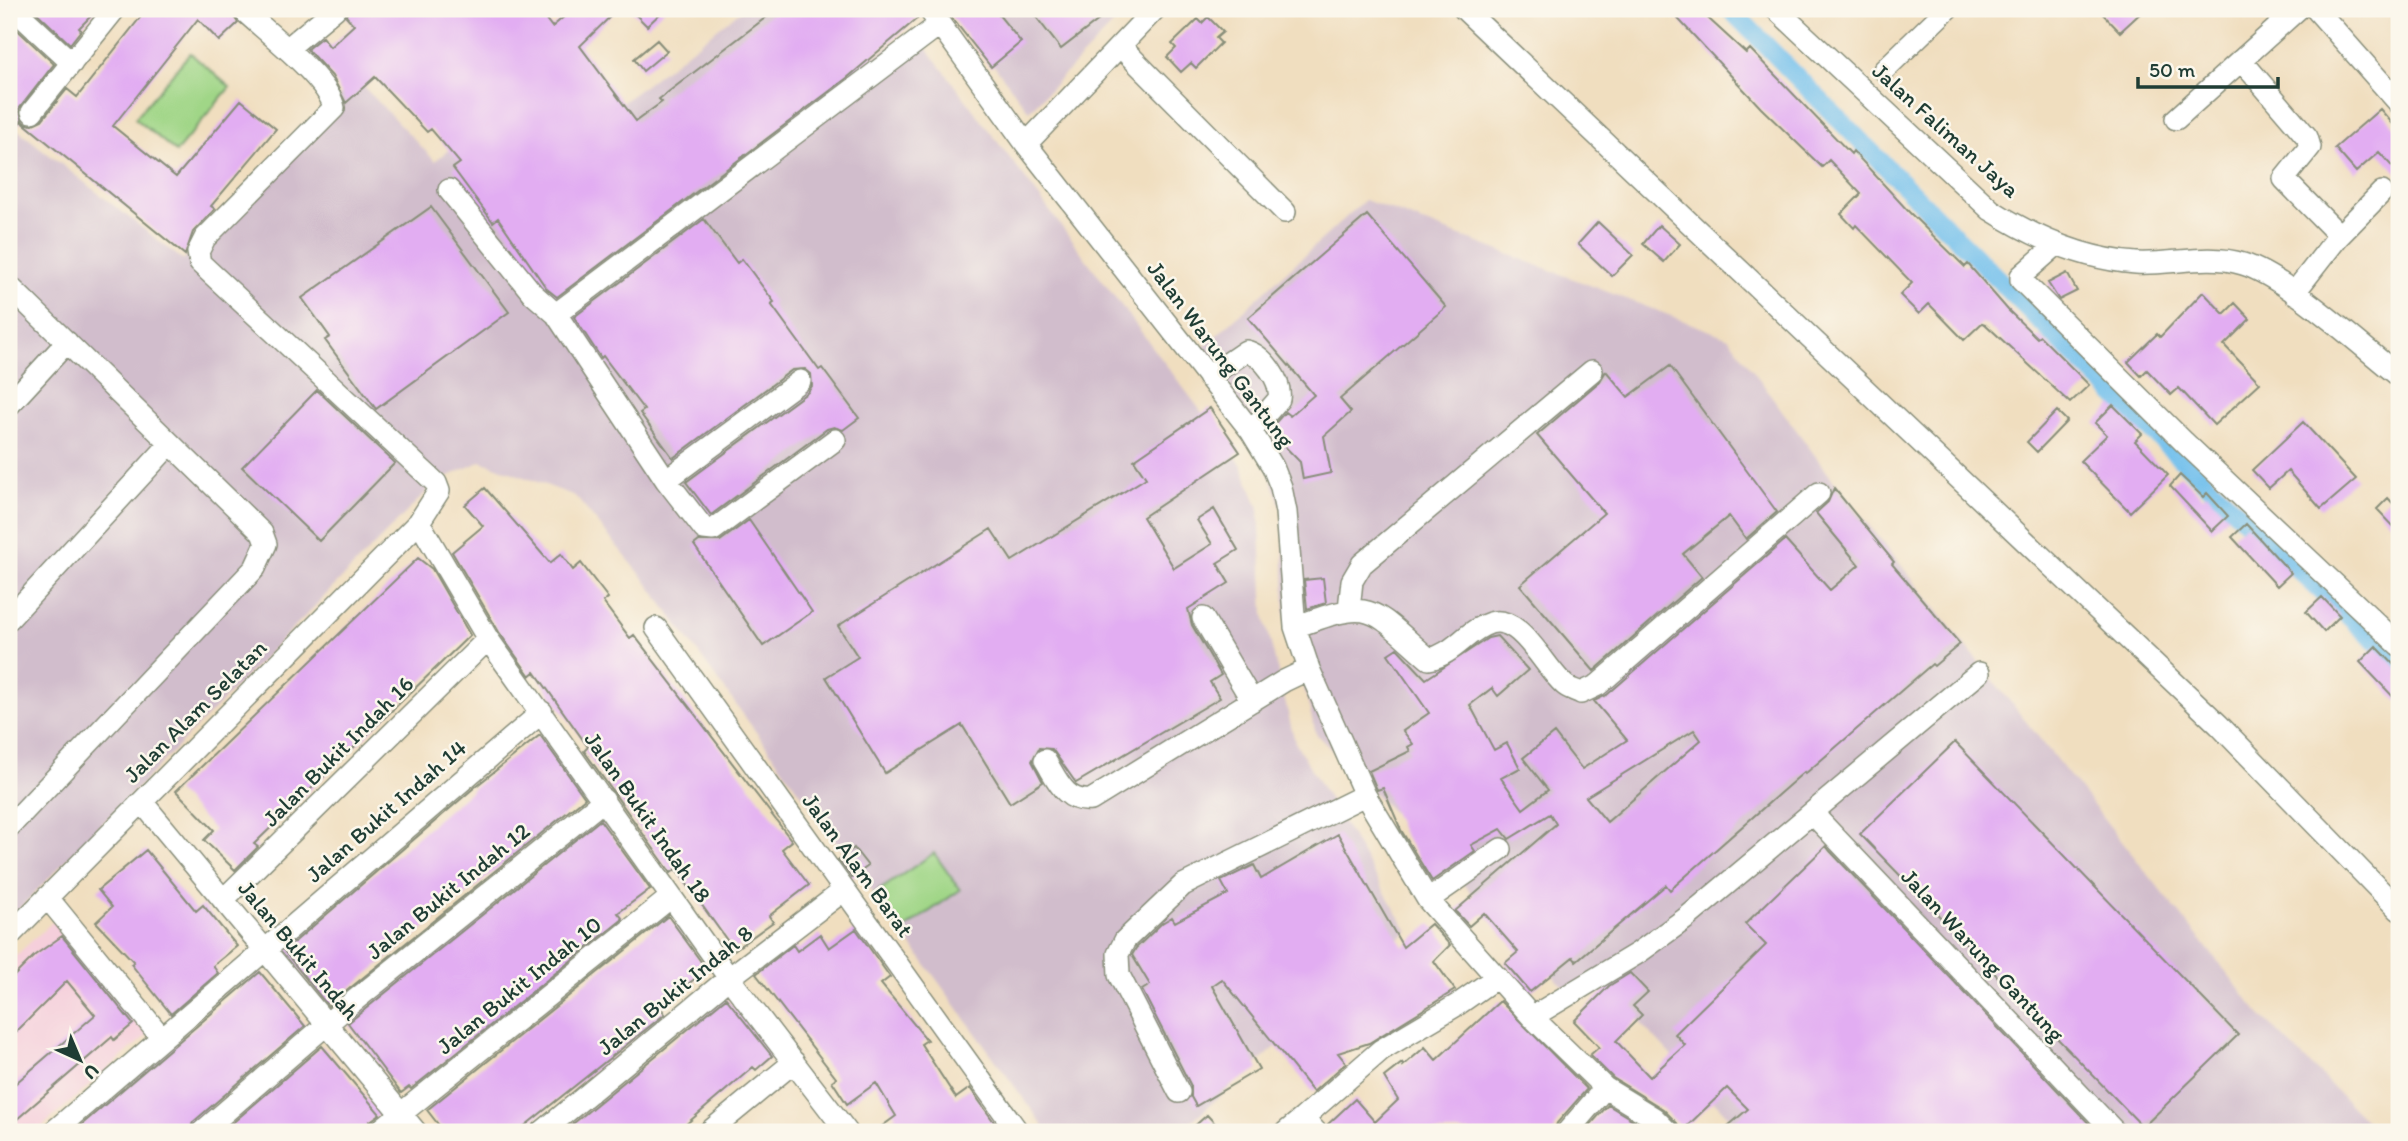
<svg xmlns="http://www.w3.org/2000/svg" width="2408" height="1141" viewBox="0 0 2408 1141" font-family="Itim,sans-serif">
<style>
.built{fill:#f5cfdb}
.industrial{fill:#d1bdcc}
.green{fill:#a0d687;stroke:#608a5e;stroke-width:2}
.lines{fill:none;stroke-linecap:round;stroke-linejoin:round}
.canal{stroke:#71bfec;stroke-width:19}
.building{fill:#e2adf2;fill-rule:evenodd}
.minor-casing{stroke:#888e7a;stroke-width:24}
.minor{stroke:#fff;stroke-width:21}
.labels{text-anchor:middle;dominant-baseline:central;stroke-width:5;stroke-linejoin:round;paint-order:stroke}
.street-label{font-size:23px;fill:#1f3d34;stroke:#fbf7ec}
</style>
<rect width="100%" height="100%" fill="#fbf7ec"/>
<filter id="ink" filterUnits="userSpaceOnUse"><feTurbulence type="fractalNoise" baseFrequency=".0143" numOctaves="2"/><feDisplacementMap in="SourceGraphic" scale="14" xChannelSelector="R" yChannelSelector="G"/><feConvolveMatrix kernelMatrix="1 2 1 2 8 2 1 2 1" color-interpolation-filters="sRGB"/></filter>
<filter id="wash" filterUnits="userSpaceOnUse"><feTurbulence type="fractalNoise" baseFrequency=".00686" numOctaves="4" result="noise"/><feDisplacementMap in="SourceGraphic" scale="28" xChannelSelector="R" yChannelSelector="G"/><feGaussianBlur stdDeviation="1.57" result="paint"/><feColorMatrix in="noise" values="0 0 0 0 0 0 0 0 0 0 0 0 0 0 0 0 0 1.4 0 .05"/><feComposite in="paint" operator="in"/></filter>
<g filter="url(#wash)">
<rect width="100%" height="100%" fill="#f0debf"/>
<path class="built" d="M61 914 154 1029 36 1132H9V962Z"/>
<path class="industrial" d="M743 9H799L856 71 913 30 1241 464 1259 508 1264 615 1295 742 1408 931 1179 1132H1048L642 576 575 496 481 461 435 483 9 919V123L183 260 356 79 435 161 557 62 605 116Z
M951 9H1128L1029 111Z
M1365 200 1729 338 1833 480 2259 1013 2377 1132H1743L1605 985 1566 989 1316 734 1285 614 1283 512 1263 456 1194 356Z"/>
<path class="green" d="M190 53 230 87 176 152 135 118Z
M934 853 960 890 900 932 874 894Z"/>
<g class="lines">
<path class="canal" d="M1730 9C1949 231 2167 453 2399 662"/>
</g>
<g id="blocks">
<path class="building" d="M33 9H98L79 28 81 30 70 44Z
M147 9H229L238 23 219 41 198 19 113 126 176 177 241 100 276 129 211 206 215 209 193 232 185 255 21 121 17 126 9 119V22L54 64 19 109 23 122 31 125 42 120 67 89 77 97Z
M348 9H538L552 27 573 9H618L580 46 636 121 662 102 659 99 777 9H916L919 17 847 78 557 297 547 289 498 218 493 222 453 168 460 163 431 129 427 132 375 77 346 103 332 76 307 49 322 37 330 47 354 25 346 16Z
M630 9H665L647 26Z
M945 9H994L1021 42 991 67Z
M1030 9H1113L1061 49Z
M1669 9H1698L1746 53 1750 49 1851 154 1853 151 1909 212 1965 267 1968 264 2008 310 2037 338 2040 336 2089 385 2070 403 1985 324 1982 323 1964 340 1929 304 1919 314 1900 295 1912 283 1856 225 1854 228 1841 214 1861 194 1829 160 1822 167 1761 108Z
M2098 9H2145L2120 32Z
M1208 17 1223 32 1216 38 1221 43 1196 68 1191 63 1181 72 1167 57 1176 48 1172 44 1198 19 1202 23Z
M657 40 667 51 643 71 634 59Z
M2380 109 2399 131V174L2379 152 2356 172 2335 148Z
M431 207 509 312 376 409 325 340 330 337 302 298Z
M1367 215 1446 307 1340 399 1351 412 1324 436 1331 473 1303 479 1300 462 1269 430 1285 412 1290 416 1314 395 1248 318Z
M704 219 737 263 742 259 774 302 771 304 819 370 822 368 859 418 843 430 834 427 827 429 711 515 686 482 808 392 812 386 811 374 805 369 792 370 673 458 640 413 644 410 603 356 601 358 574 317Z
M1598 222 1633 255 1612 276 1578 244Z
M1659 225 1680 244 1664 262 1643 244Z
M2067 273 2077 291 2059 300 2048 283Z
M2203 292 2224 314 2235 303 2250 319 2224 345 2260 383 2214 425 2179 388 2171 395 2147 370 2141 376 2128 362 2157 334 2160 337Z
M1670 366 1777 512 1746 539 1729 516 1683 554 1702 577 1594 671 1520 585 1604 513 1537 435 1600 381 1606 371 1628 397Z
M317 390 395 463 319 541 242 467Z
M2113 405 2142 434 2135 441 2168 475 2130 512 2080 461 2107 435 2095 423Z
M1210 408 1240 452 1143 517 1174 568 1212 544 1197 520 1214 509 1238 550 1217 563 1229 583 1188 609 1192 625 1221 675 1210 682 1220 698 1076 783 1052 749 1039 748 1032 761 1043 782 1010 803 962 725 885 773 826 677 858 657 838 626 991 529 1012 561 1146 478 1134 460Z
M2057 411 2067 421 2037 452 2027 442Z
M2303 422 2356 479 2321 509 2288 471 2269 488 2252 470Z
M2180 475 2203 497 2207 493 2228 516 2212 531 2170 486Z
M485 488 550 563 561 554 573 570 581 563 608 598 603 602 630 638 634 635 792 841 782 849 809 885 769 916 773 922 734 950 676 869 671 873 584 751 588 747 535 672 530 676 499 632 452 552 483 526 465 505Z
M1834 488 1894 562 1892 564 1960 644 1934 666 1932 664 1805 774 1804 772 1670 890 1666 885 1576 961 1573 957 1530 992 1505 963 1518 952 1484 913 1469 926 1455 911 1556 824 1550 814 1509 839 1501 829 1471 845 1475 851 1432 881 1401 830 1383 788 1377 790 1369 771 1410 751 1408 747 1413 744 1403 731 1429 713 1388 654 1397 648 1426 679 1488 638 1497 636 1528 670 1498 696 1492 688 1470 705 1494 750 1507 743 1520 768 1501 778 1523 809 1548 790 1523 758 1554 733 1582 769 1627 740 1594 701 1607 695 1785 540 1830 590 1859 565 1816 513 1828 502ZM1694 730 1701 740 1607 822 1586 797Z
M2388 498 2399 510V532L2377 509Z
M749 520 812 612 763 646 694 545 699 541H720Z
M2246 524 2291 573 2277 586 2232 537Z
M418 558 432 569 470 635 254 844 258 847 235 870 204 840 214 830 176 791Z
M1323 578 1326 603 1307 609 1304 580Z
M2322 597 2340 616 2324 632 2306 612Z
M2376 646 2399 670V703L2360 662Z
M540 735 585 798 328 1006 284 951 475 787Z
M1955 742 2238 1035 2143 1127 1860 834Z
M600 820 650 889 618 913 623 919 411 1089 409 1087 401 1093 348 1023Z
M1338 834 1403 947 1431 924 1450 945 1434 961 1455 990 1369 1043 1338 1053 1346 1063 1313 1092 1222 979 1212 986 1259 1069 1196 1106 1191 1097V1086L1142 990 1150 985 1132 955 1136 948 1162 923 1172 917 1175 922 1228 894 1221 881 1254 865 1261 879Z
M1826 846 1830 851 2097 1132H1721L1748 1109 1727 1088 1681 1132 1677 1123 1663 1109 1613 1078 1590 1055 1599 1047 1574 1021 1609 986 1630 973 1648 992 1633 1006 1642 1015 1616 1041 1650 1077 1685 1045 1675 1034 1766 945 1745 924Z
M854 848 868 866 852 878 838 860Z
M146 850 196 911 203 905 237 946 213 966 218 973 171 1014 131 964 134 962 96 922 112 907 98 890Z
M668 916 707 970 659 1005 665 1014 517 1132H448L443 1126 441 1128 427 1110Z
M856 929 890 977 881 984 927 1040 921 1044 956 1098 970 1088 1001 1132H874L896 1116 876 1083 847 1104 832 1081 836 1078 756 974 793 945 797 951 820 934 829 948Z
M62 936 133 1024 114 1040 112 1037 9 1126V1089L95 1015 67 981 9 1039V981L35 955Z
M260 972 305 1026 193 1122 189 1132H73Z
M726 998 772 1056 756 1070 753 1067 677 1132H563Z
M1500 1001 1587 1089 1557 1123 1554 1132H1329L1327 1125 1355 1099 1375 1122 1398 1100 1384 1077 1402 1063 1403 1066 1425 1047 1436 1060Z
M322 1046 380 1114 369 1122 365 1132H222Z
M1608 1105 1646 1128 1650 1132H1584Z
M1207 1115 1223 1132H1188Z"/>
</g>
</g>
<g filter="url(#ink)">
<use href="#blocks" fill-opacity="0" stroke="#888e7a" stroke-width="2"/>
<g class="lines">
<defs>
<path id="minor" d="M14 9 72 63
M929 9 1026 144 1251 431 1273 467 1281 487 1286 512 1295 627 1309 669 1365 795 1428 900 1532 1017 1605 1088 1654 1118 1668 1132
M1464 9 2219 725 2399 910
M1776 9 1991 210C2035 238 2083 259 2136 263 2171 265 2208 253 2243 264 2286 277 2361 346 2399 376
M2316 9 2399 103
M1120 46 1285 212
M288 48 335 9
M2241 60 2307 137 2310 147 2284 179 2334 230 2337 238
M1884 70 1947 9
M32 112 115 9
M2176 119 2298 9
M1026 144 1155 9
M449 190 533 294 556 314 666 480 704 529 713 530 835 440
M2055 246 2021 276V280L2184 442 2399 645
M9 286 262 533 266 544 255 568 9 827
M2294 293 2337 238 2382 192
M556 314 940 24
M1208 377 1246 351C1263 355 1282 381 1279 399L1251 431
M9 405 67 342
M666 480 800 381
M419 522 488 639 729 978 847 1132
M1349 609 1352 581 1362 564 1592 371
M1203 618 1252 701
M9 619 170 444
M1295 627C1374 598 1368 606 1429 659 1453 655 1467 630 1490 623 1521 613 1545 670 1566 686 1570 689 1577 691 1581 693L1598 685 1819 493
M656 628 1018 1132
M1045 760C1057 779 1065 803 1091 800L1284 681 1309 669
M142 802 416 1132
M1813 814 2115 1132
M47 897 162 1038
M223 900 488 639
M1428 900 1501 849
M9 936 419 522 439 491 436 483 200 263 198 252 205 238 334 108C329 79 265 31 242 9
M1532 1017 1638 953 1685 919 1979 673
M1179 1092 1119 975 1118 954 1125 940 1183 885 1365 795
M1303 1118 1381 1050 1457 1005 1497 977
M53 1132 542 712
M202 1132 349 1005 604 800
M378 1132 671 897
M542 1132 729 978 843 891
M709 1132 794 1062
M1286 1132 1303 1118 1316 1132
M1567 1132 1605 1088"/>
</defs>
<use href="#minor" class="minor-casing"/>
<use href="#minor" class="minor"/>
</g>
</g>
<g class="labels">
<g class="street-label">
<text transform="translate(1946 130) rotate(42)">Jalan Faliman Jaya</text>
<text transform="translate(1221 354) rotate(53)">Jalan Warung Gantung</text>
<text transform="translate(195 711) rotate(-45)">Jalan Alam Selatan</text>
<text transform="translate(338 751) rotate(-45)">Jalan Bukit Indah 16</text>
<text transform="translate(386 811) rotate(-41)">Jalan Bukit Indah 14</text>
<text transform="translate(648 817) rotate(55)">Jalan Bukit Indah 18</text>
<text transform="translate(858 865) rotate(54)">Jalan Alam Barat</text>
<text transform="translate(448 891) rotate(-39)">Jalan Bukit Indah 12</text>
<text transform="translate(299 950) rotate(50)">Jalan Bukit Indah</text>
<text transform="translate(1983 955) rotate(47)">Jalan Warung Gantung</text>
<text transform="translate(519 985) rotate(-39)">Jalan Bukit Indah 10</text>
<text transform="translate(675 990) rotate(-39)">Jalan Bukit Indah 8</text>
</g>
</g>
<rect width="2408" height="1141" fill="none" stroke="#fbf7ec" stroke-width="35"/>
<g transform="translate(80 1060) rotate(136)" stroke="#fbf7ec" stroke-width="5" paint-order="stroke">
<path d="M0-5L12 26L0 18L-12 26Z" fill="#1f3d34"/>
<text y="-10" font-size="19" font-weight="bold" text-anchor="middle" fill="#1f3d34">U</text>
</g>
<path d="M2138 77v10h140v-10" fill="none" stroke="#1f3d34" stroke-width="3.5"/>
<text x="2149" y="77" font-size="21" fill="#1f3d34" stroke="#fbf7ec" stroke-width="5" paint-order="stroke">50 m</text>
</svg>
